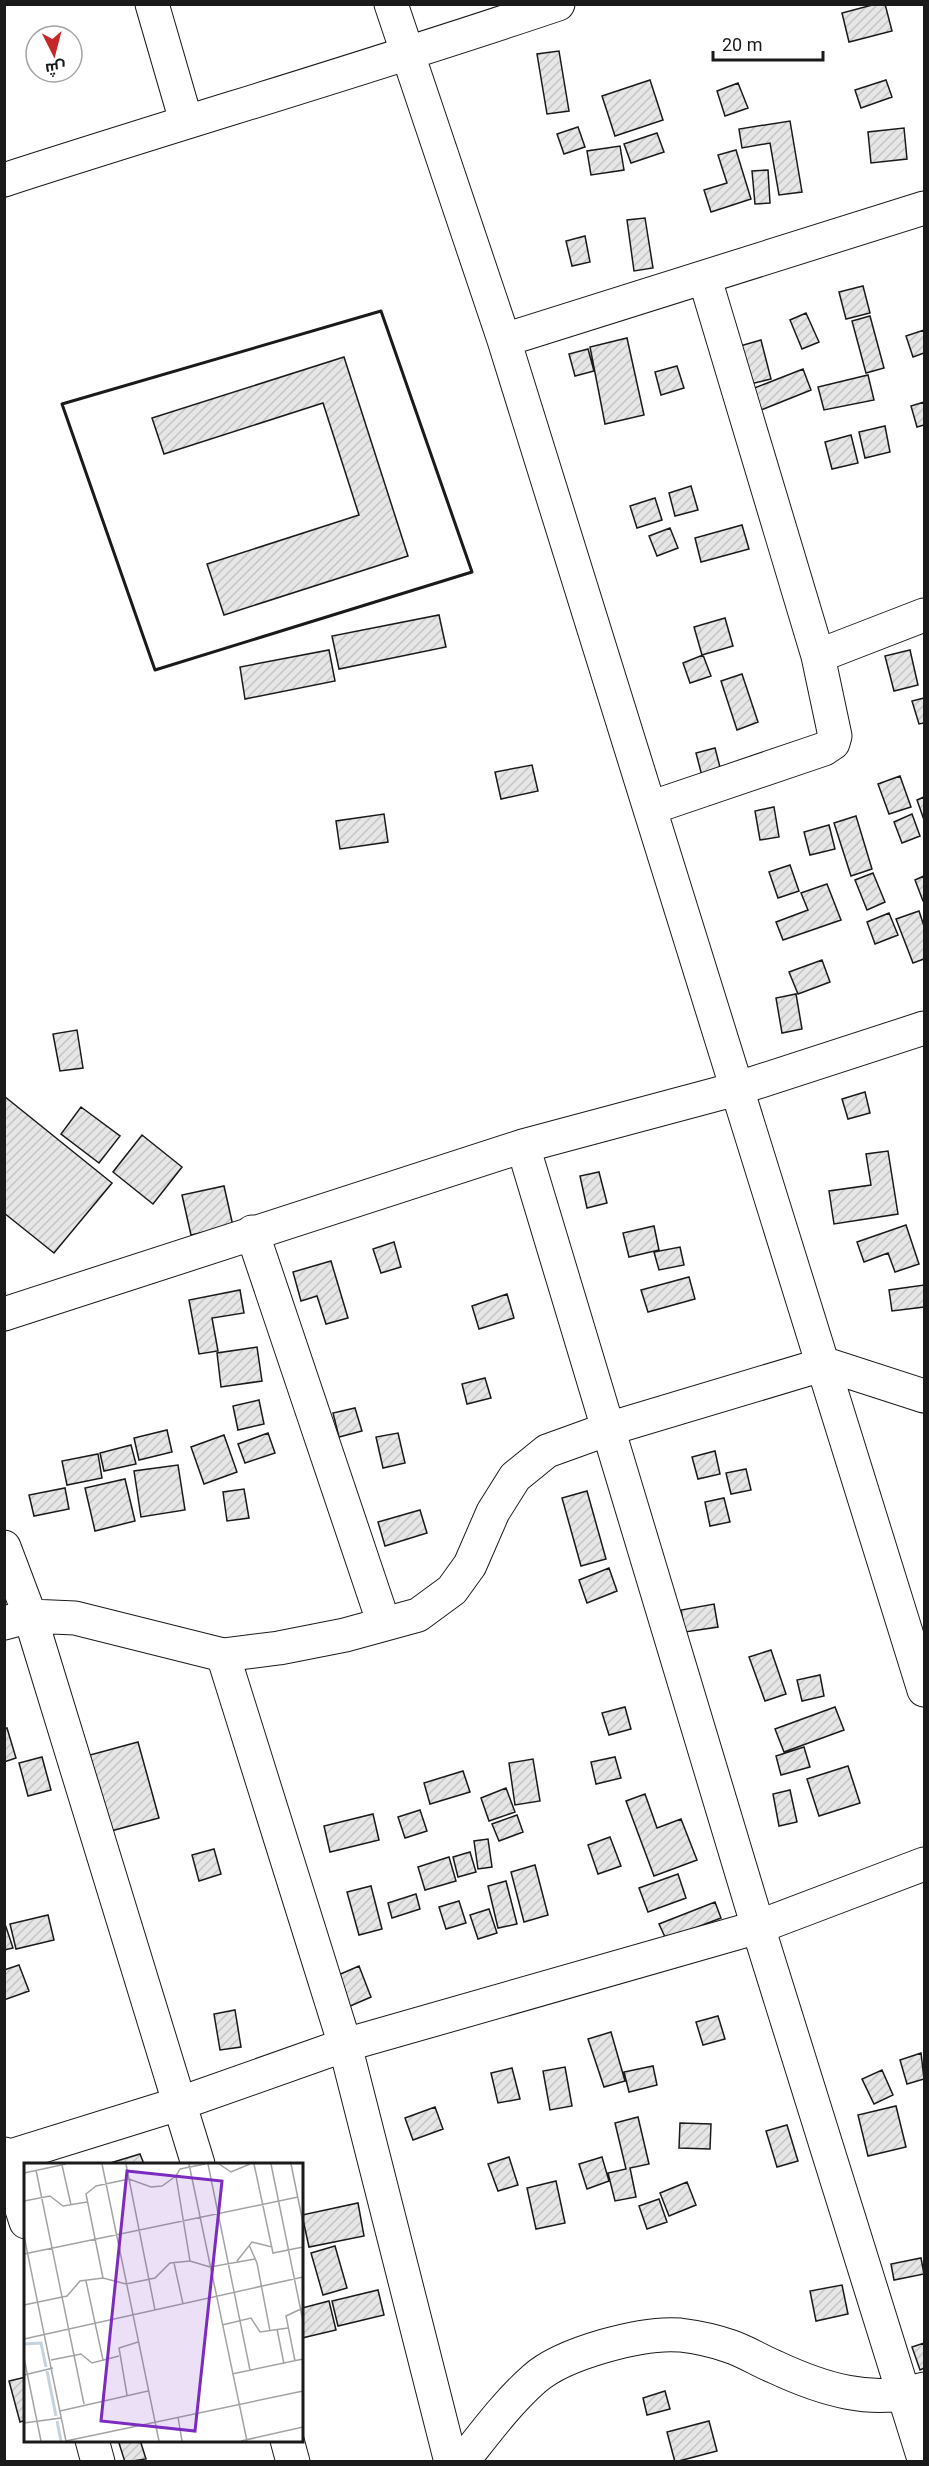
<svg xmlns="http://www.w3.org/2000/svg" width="929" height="2466" viewBox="0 0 929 2466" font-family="Roboto,Cairo,sans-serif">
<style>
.building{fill:url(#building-hatch);stroke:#1a1a1a;stroke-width:1.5}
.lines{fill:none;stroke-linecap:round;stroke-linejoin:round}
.minor-casing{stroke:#1a1a1a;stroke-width:35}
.minor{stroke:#fff;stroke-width:33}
.wall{stroke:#1a1a1a;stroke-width:3}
.inset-river{fill:none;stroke:#c6d2dc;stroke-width:3}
.inset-road{fill:none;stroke:#a3a3a3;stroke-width:1.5}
.view{fill:#7b2cbf;fill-opacity:0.15;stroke:#7b2cbf;stroke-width:3}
.inset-edge{fill:none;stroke:#1a1a1a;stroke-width:3}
</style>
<defs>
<pattern id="building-hatch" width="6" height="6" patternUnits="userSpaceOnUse" patternTransform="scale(1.5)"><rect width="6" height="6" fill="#e6e6e6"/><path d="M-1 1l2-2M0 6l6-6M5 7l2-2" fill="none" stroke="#c5c5c5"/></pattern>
</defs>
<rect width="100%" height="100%" fill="#fff"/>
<path class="building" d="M876 4H885L892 31 849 42 842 13Z
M559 51 569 111 547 114 537 54Z
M650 80 663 120 615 136 602 96Z
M886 80 892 97 861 108 855 90Z
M738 83 748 108 725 116 717 91Z
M790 121 802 192 779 195 770 143 742 148 739 129Z
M578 127 585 147 564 154 557 134Z
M904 128 907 159 871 163 868 132Z
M657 133 664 152 631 163 624 144Z
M620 146 624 170 591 175 587 151Z
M736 150 751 199 711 212 704 190 727 183 718 155Z
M768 170 770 203 755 204 752 171Z
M645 218 653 268 634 271 627 220Z
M585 236 590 262 572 266 566 241Z
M863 286 870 313 846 319 839 292Z
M806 313 819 342 802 349 790 320Z
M870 316 884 368 866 373 852 321Z
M924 330V353L913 357 906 336Z
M627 338 644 415 605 424 590 347Z
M761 340 771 379 750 384 740 346Z
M588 349 594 371 575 376 569 354Z
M344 357 408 556 224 615 207 564 359 515 323 403 164 454 152 418Z
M677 366 684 388 661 395 655 372Z
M803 369 811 390 761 410 752 389Z
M868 375 874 400 824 410 818 387Z
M924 402V425L917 427 911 406Z
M885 426 890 452 865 458 859 432Z
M851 435 858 463 832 469 825 442Z
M691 486 698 510 675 516 669 493Z
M655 498 662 520 637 528 630 506Z
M742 525 749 549 701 562 695 538Z
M670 528 678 548 657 556 649 536Z
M439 615 446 647 339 669 332 636Z
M725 618 733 646 702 655 694 627Z
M329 650 335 681 245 699 240 667Z
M910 650 918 685 894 691 885 656Z
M703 655 711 676 690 683 683 663Z
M742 674 758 722 737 730 721 681Z
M924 698V723L919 724 912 701Z
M715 748 721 771 702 776 696 753Z
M532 765 538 791 501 799 495 772Z
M900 776 911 807 889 814 878 784Z
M924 797V820L917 800Z
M774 807 779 837 760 840 755 811Z
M384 814 388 842 340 849 336 821Z
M912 814 920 836 902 843 894 822Z
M856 816 872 869 851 876 834 823Z
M829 825 835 849 810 855 804 832Z
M790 865 799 891 778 898 769 872Z
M873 873 885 902 867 910 855 880Z
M924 876V901H923L915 880Z
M827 884 841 920 783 940 776 922 808 910 801 893Z
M919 911 924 926V959L913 963 896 919Z
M889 913 898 935 875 944 867 922Z
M822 960 830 982 798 994 789 972Z
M796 994 802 1029 782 1033 776 998Z
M77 1030 83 1068 60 1071 53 1034Z
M865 1092 870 1113 848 1119 842 1099Z
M4 1096 112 1183 54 1253 4 1213Z
M81 1107 120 1136 99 1163 61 1134Z
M142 1135 182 1167 153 1204 113 1172Z
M888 1151 898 1214 834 1224 829 1191 871 1185 866 1154Z
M599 1172 607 1203 587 1208 580 1176Z
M224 1186 233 1226 191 1235 182 1195Z
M906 1225 919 1264 895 1272 888 1253 864 1262 857 1242Z
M654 1226 659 1250 629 1257 623 1233Z
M394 1242 401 1267 381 1273 373 1249Z
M680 1247 684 1265 659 1270 654 1252Z
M331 1261 348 1318 326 1324 317 1296 301 1301 293 1272Z
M689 1277 695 1299 648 1312 641 1290Z
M924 1285V1307L892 1311 889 1290Z
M240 1290 244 1313 212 1318 218 1351 199 1354 189 1300Z
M507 1294 514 1318 479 1329 472 1306Z
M257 1347 262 1381 221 1387 217 1353Z
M485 1378 491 1398 467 1404 462 1384Z
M259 1400 264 1424 238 1430 233 1406Z
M355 1408 362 1431 339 1437 333 1413Z
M167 1430 172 1452 139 1460 134 1438Z
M268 1433 275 1453 245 1463 238 1444Z
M398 1433 405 1463 383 1468 376 1437Z
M224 1435 237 1472 204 1484 191 1447Z
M131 1445 136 1464 104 1471 100 1453Z
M715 1451 720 1474 698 1479 692 1457Z
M98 1454 102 1478 67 1485 62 1461Z
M178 1465 185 1510 141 1517 134 1471Z
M746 1469 751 1490 731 1494 726 1473Z
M125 1479 135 1521 95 1531 85 1488Z
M65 1488 69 1509 34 1516 29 1495Z
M244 1489 249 1518 227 1521 223 1492Z
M587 1491 606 1559 581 1566 562 1498Z
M724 1498 730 1522 710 1526 705 1502Z
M420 1510 427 1533 385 1546 378 1522Z
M609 1568 617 1591 587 1603 579 1580Z
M714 1604 718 1627 685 1632 681 1610Z
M771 1650 786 1694 765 1701 749 1657Z
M820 1675 824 1696 802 1701 797 1680Z
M625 1707 631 1729 609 1735 602 1713Z
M835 1707 844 1730 784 1752 775 1729Z
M7 1728 16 1758 4 1762V1729Z
M138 1742 159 1818 111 1831 90 1755Z
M804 1747 810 1767 781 1775 776 1756Z
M42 1757 51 1790 28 1796 19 1763Z
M615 1757 621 1778 596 1784 591 1762Z
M533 1759 540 1801 515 1805 509 1763Z
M848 1766 860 1803 819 1816 807 1779Z
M463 1771 470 1792 430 1804 424 1783Z
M506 1788 515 1812 489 1821 481 1798Z
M790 1790 797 1822 779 1826 773 1794Z
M645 1794 657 1828 681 1819 697 1860 654 1876 626 1801Z
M420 1810 427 1831 405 1838 398 1817Z
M373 1814 379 1840 330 1852 324 1826Z
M517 1815 523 1832 499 1841 492 1824Z
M610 1837 621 1866 598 1874 588 1845Z
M488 1839 492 1867 478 1869 474 1841Z
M214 1849 221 1874 199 1881 192 1855Z
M470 1852 476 1872 458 1877 453 1857Z
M449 1857 456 1881 425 1890 418 1867Z
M535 1865 548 1915 524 1922 511 1872Z
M678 1874 686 1898 648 1912 639 1888Z
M506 1881 517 1924 498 1928 488 1886Z
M371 1886 382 1929 359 1935 347 1892Z
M416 1894 420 1909 392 1918 388 1903Z
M459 1901 466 1923 446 1929 439 1907Z
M715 1902 721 1918 666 1939 659 1924Z
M489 1909 497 1933 478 1939 470 1915Z
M48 1915 54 1940 16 1949 10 1924Z
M4 1921 13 1948 4 1950Z
M19 1965 29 1991 4 2000V1970Z
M359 1966 371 1997 348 2007 336 1976Z
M235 2010 241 2047 220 2050 214 2014Z
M718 2016 725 2039 703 2045 696 2022Z
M611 2032 625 2081 604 2087 588 2039Z
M921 2053 924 2079 907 2084 900 2060Z
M653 2066 657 2085 629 2092 624 2072Z
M565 2067 572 2106 550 2110 543 2071Z
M512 2068 520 2099 498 2103 491 2073Z
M882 2070 893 2095 874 2104 862 2079Z
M896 2106 906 2147 868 2156 858 2115Z
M435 2107 443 2129 413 2140 405 2118Z
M638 2117 649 2164 630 2168 636 2197 615 2201 608 2173 626 2169 615 2123Z
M680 2123 711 2124 710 2149 679 2148Z
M787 2125 798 2161 777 2167 766 2131Z
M140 2154 144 2164H107Z
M509 2157 518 2185 498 2191 488 2164Z
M602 2157 609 2181 587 2189 579 2164Z
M556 2181 565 2223 536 2229 527 2188Z
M687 2182 696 2205 669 2216 660 2193Z
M659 2199 667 2222 647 2229 639 2206Z
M358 2203 364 2236 309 2247 302 2215Z
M335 2246 347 2288 323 2295 311 2253Z
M921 2258 924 2274 894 2280 891 2264Z
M842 2285 848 2314 816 2321 810 2291Z
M378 2290 384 2315 338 2326 332 2301Z
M329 2301 336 2330 302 2338V2308Z
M924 2343V2368L920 2370 912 2347Z
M26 2377V2420L20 2422 9 2381Z
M665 2391 670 2409 647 2415 643 2398Z
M709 2421 717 2451 675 2462 667 2432Z
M118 2440H140L146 2459 125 2462Z"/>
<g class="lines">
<defs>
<path id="minor" d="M152 4 186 121
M391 4 504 340 924 1690
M4 180C189 120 375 66 558 4
M504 340 924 208
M818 656 924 615
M650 808 824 749 833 743 835 736 818 656 705 279
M523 1146 758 1927 924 2459
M252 1232 384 1624
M4 1314 523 1146 736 1089 924 1028
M4 1547 30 1616 198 2164
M4 1623 30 1616 75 1618 223 1655 279 1648 345 1635 418 1615 452 1590 470 1565 493 1512 515 1477 547 1451 608 1429 825 1364 924 1396
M223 1655 345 2045 451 2462
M4 2154 26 2222
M4 2158 178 2104 345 2045 758 1927 924 1864
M92 2440 98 2462
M287 2440 293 2462
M462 2462C485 2433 507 2403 534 2379 563 2353 642 2332 680 2335 696 2337 715 2341 729 2346 745 2351 760 2361 775 2367 822 2389 872 2405 924 2389"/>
</defs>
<use href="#minor" class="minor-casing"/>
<use href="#minor" class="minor"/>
<path class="wall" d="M381 311 472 572 155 670 62 404Z"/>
</g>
<g transform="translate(24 2163)">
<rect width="279" height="279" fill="#fff"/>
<path class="inset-river" d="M0 181 17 180 22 204M23 208 32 253M33 258 37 278"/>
<path class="inset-road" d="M78 1 135 278M102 1 131 147M165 1 223 278M184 1 226 207M195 1 207 9 226 1M230 1 249 90 279 84M247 1 279 158M267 1 279 60M38 2 47 42M12 7 60 241M0 10 42 1M0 38 26 33 39 43 63 39M0 73 42 278M225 82 233 100 246 168M0 91 274 34M166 98 152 13 156 6 181 1M213 98 228 79 248 84M150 100 159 141M79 115 62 31 72 23 105 16 127 24 138 23 152 13M62 118 79 197M0 142 43 133 56 118 79 115 102 121 131 115 146 100 166 98 186 104 231 96M198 162 227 155 236 169 264 165M253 166 260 201M0 176 279 114M0 195 17 278M27 197 57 191 68 200 95 193M271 198 262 153 279 145M208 211 279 196M0 212 29 205M103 232 95 185 114 179M36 248 124 228M154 254 158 278M0 260 37 255M42 278 279 228M217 278 279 264"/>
<path class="view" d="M103 8 198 18 171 268 77 258Z"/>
<rect width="279" height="279" class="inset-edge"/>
</g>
<rect width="929" height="2466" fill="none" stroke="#1a1a1a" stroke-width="12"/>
<g transform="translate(54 54) rotate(174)"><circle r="28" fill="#ffffff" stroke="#a3a3a3" stroke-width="1.5"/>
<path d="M0-4.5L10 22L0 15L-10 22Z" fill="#c62828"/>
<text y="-9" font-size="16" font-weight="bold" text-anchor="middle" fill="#1a1a1a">ش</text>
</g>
<path d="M713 51v9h110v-9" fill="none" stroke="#1a1a1a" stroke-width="3"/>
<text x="722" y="51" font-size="18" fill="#1a1a1a" stroke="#ffffff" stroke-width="4.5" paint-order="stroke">20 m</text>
</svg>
